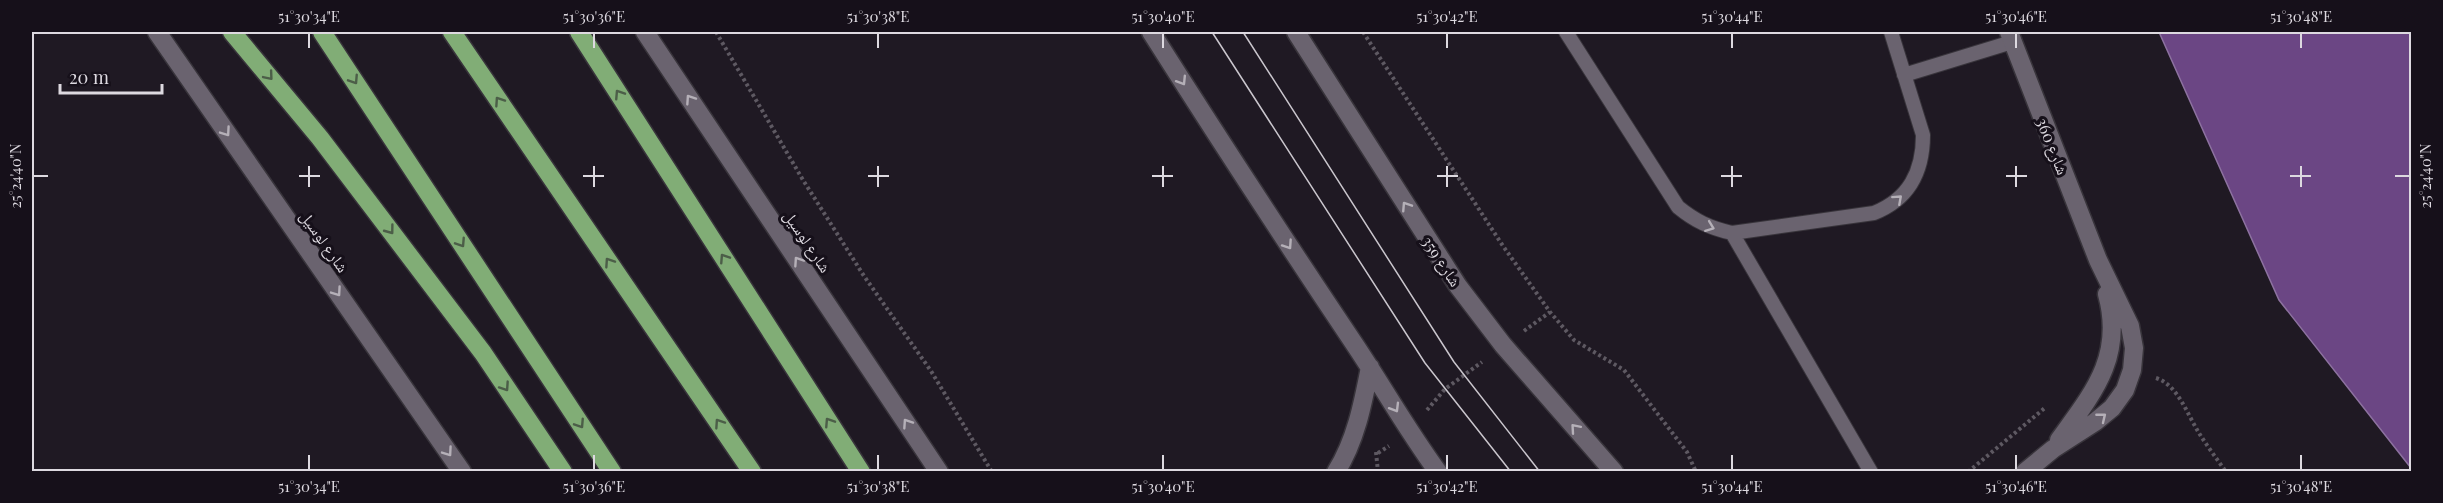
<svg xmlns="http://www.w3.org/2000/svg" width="2443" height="503" viewBox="0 0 2443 503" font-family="'Playfair Display','Noto Naskh Arabic',serif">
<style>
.water{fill:#6b4684;stroke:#8d72a0;stroke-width:1.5}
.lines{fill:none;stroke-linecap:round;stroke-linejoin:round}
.lane-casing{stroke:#38343b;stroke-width:16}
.street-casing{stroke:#38343b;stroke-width:21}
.secondary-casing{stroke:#38343b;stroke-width:21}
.highway-casing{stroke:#38343b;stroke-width:21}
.path{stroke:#5e5962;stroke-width:4;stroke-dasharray:3 3;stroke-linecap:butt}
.lane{stroke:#6a636f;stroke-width:14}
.street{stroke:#6a636f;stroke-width:18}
.secondary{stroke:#6a636f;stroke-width:18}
.highway{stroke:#81ad76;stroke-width:18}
.tram{stroke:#cac6cd;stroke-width:1.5}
.oneway{stroke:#4c5e48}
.oneway2{stroke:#b5b0b8}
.ticks{fill:none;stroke:#ddd9e0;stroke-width:2}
.labels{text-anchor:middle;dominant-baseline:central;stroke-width:6;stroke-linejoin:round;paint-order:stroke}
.street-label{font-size:16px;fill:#ddd9e0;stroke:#16101a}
.neatline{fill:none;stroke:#ddd9e0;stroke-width:2}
.ticks-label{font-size:15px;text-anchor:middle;fill:#ddd9e0}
</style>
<rect width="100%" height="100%" fill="#1f1923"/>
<path class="water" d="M2159 32H2411V468L2279 300Z"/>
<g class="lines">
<defs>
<path id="lane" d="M1566 32 1678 207C1695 221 1710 228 1732 233L1874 213C1909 199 1923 172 1923 135L1891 32
M1904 75 2012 42
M1732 233 1871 472"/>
<path id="street" d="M1151 32C1217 136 1284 239 1353 342 1382 385 1407 430 1438 472
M1296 32 1458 286 1503 345 1614 472
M2009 32 2098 260 2130 326 2134 348 2132 370 2125 390 2112 408 2095 422 2053 449 2025 472
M2059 440C2094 392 2124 356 2107 294
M1336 472C1356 440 1363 403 1370 367"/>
<path id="secondary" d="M157 32 462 472
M645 32 939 472"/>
<path id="highway" d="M232 32 320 138 483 353 563 472
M322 32 612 472
M452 32 752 472
M579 32 861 472"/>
</defs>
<use href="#lane" class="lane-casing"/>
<use href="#street" class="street-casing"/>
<use href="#secondary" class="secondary-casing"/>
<use href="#highway" class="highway-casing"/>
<path class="path" d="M716 32 803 180 864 276 931 371 992 472
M1363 32 1503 246 1550 312 1574 340 1624 370 1687 452 1696 472
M1524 331 1550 312
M2156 378C2178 385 2187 414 2199 433 2207 446 2217 459 2226 472
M1427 410 1445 389 1482 362
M1376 452 1378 472
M1378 453 1389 446
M1968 472 2046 407"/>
<use href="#lane" class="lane"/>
<use href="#street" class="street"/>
<use href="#secondary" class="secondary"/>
<use href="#highway" class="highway"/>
<path class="tram" d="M1212 32 1425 363 1511 472
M1243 32 1454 362 1540 472"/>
</g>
<defs><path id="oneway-chevron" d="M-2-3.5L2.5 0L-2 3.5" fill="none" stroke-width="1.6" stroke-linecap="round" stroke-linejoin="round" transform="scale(1.5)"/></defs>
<g class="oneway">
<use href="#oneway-chevron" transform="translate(269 76) rotate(50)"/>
<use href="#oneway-chevron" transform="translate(354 80) rotate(57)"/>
<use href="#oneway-chevron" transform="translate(619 94) rotate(-123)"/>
<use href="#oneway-chevron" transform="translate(499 101) rotate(-124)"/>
<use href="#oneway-chevron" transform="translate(390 230) rotate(53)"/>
<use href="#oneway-chevron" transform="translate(461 243) rotate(57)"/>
<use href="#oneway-chevron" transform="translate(724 258) rotate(-123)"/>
<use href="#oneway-chevron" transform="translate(609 262) rotate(-124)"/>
<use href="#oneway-chevron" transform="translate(505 387) rotate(56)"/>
<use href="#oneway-chevron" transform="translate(829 422) rotate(-123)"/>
<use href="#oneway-chevron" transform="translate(719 423) rotate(-124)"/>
<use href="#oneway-chevron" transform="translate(580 424) rotate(57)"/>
</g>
<g class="oneway2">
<use href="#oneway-chevron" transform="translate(1182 81) rotate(58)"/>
<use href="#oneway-chevron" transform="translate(690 99) rotate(-124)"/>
<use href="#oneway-chevron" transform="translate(226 132) rotate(55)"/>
<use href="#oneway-chevron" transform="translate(1898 199) rotate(-42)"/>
<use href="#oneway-chevron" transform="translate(1406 206) rotate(-123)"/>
<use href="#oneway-chevron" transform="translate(1710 227) rotate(21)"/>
<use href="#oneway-chevron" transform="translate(1288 245) rotate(56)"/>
<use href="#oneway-chevron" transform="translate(798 261) rotate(-124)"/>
<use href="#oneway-chevron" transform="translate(337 292) rotate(55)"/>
<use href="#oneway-chevron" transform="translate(1395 408) rotate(59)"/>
<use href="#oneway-chevron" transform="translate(2102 417) rotate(-39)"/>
<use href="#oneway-chevron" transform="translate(907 423) rotate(-124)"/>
<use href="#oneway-chevron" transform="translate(1575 428) rotate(-131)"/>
<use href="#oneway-chevron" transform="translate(448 452) rotate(55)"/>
</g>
<path class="ticks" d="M309 33V48M594 33V48M878 33V48M1163 33V48M1447 33V48M1732 33V48M2016 33V48M2301 33V48M309 166V187M594 166V187M878 166V187M1163 166V187M1447 166V187M1732 166V187M2016 166V187M2301 166V187M33 176H48M299 176H320M583 176H604M868 176H889M1152 176H1173M1437 176H1458M1721 176H1742M2006 176H2027M2290 176H2311M2395 176H2410M309 455V470M594 455V470M878 455V470M1163 455V470M1447 455V470M1732 455V470M2016 455V470M2301 455V470"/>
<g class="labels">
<g class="street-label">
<text transform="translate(2053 146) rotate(68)">شارع 360</text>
<text transform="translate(325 241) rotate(55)">شارع لوسيل</text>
<text transform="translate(808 241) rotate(56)">شارع لوسيل</text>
<text transform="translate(1442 261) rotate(56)">شارع 359</text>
</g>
</g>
<rect width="2443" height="503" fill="none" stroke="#16101a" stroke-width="66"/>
<path d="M60 84v9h102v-9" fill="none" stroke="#ddd9e0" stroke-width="3"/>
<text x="69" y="84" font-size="18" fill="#ddd9e0" stroke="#16101a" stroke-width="4.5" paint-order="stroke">20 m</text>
<rect x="33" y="33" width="2377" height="437" class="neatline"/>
<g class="ticks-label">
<text x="309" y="22">51°30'34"E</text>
<text x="594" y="22">51°30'36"E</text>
<text x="878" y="22">51°30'38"E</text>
<text x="1163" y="22">51°30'40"E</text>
<text x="1447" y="22">51°30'42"E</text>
<text x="1732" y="22">51°30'44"E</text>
<text x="2016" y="22">51°30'46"E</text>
<text x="2301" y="22">51°30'48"E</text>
<text transform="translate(16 176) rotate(-90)" y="5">25°24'40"N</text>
<text transform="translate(2426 176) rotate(-90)" y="5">25°24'40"N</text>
<text x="309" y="492">51°30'34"E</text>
<text x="594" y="492">51°30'36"E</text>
<text x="878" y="492">51°30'38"E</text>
<text x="1163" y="492">51°30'40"E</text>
<text x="1447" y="492">51°30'42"E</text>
<text x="1732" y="492">51°30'44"E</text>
<text x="2016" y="492">51°30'46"E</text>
<text x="2301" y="492">51°30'48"E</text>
</g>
</svg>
